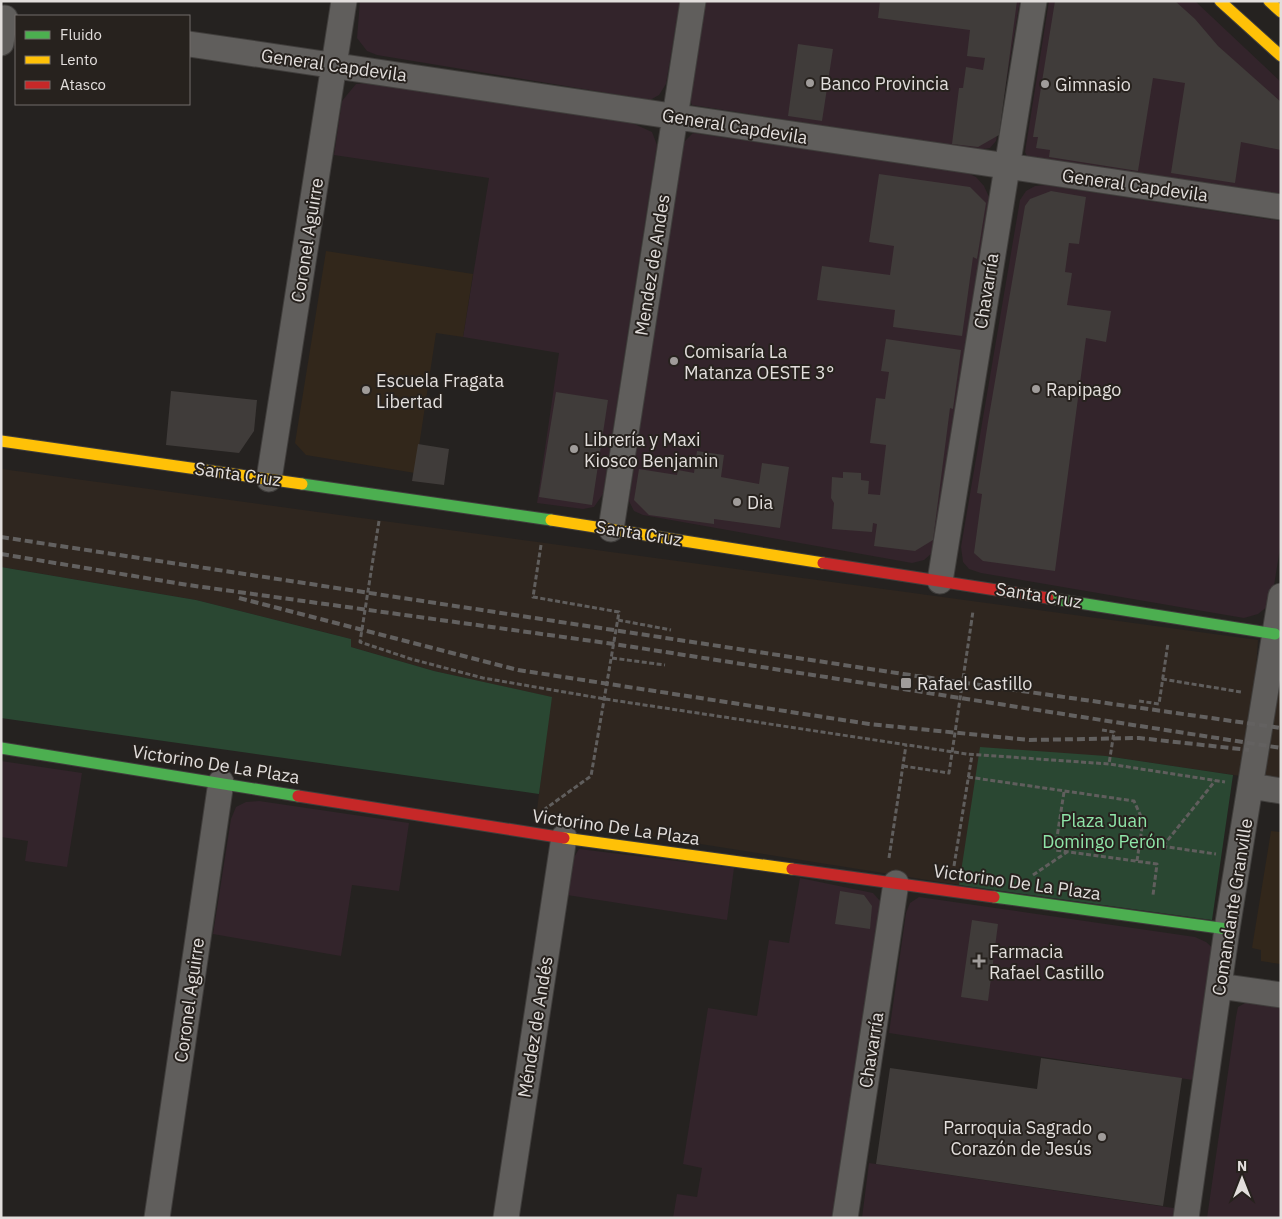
<svg xmlns="http://www.w3.org/2000/svg" width="1282" height="1219" viewBox="0 0 1282 1219" font-family="'IBM Plex Sans',sans-serif">
<style>
.commercial{fill:#33242b}
.built{fill:#2f261f}
.education{fill:#32271b}
.green{fill:#2a4732}
.building{fill:#403c3a}
.lines{fill:none;stroke-linecap:round;stroke-linejoin:round}
.street-casing{stroke:#403e3c;stroke-width:27}
.fast-casing{stroke:#403e3c;stroke-width:13}
.slow-casing{stroke:#403e3c;stroke-width:13}
.jam-casing{stroke:#403e3c;stroke-width:13}
.path{stroke:#605e5d;stroke-width:3;stroke-dasharray:5 2.5;stroke-linecap:butt}
.street{stroke:#605e5c;stroke-width:25}
.fast{stroke:#4caf50;stroke-width:11}
.slow{stroke:#ffc107;stroke-width:11}
.jam{stroke:#c62828;stroke-width:11}
.rail{stroke:#636160;stroke-width:4;stroke-dasharray:8 4;stroke-linecap:butt}
.path-bridge{stroke:#605e5d;stroke-width:3;stroke-dasharray:5 2.5;stroke-linecap:butt}
.poi-dot{fill:#a09c9a;stroke:#27221e;stroke-width:2}
.labels{text-anchor:middle;dominant-baseline:central;stroke-width:4;stroke-linejoin:round;paint-order:stroke}
.street-label{font-size:18px;fill:#e2dedc;stroke:#27221e}
.poi-label{font-size:18px;fill:#e2dedc;stroke:#27221e;text-anchor:start}
.park-label{font-size:18px;fill:#8fe5a8;stroke:#27221e}
</style>
<rect width="100%" height="100%" fill="#252220"/>
<path class="commercial" d="M360 1H680L666 84 659 95 650 100 377 55 367 51 357 38Z
M705 1H1020L996 141 990 148 978 150 692 105 689 98Z
M1049 1H1195L1281 82V200L1028 158 1025 152Z
M366 83 632 123 652 132 657 145 603 494 594 507 583 509 537 503 559 353 463 337 489 178 334 155 342 101 356 84Z
M693 133 965 172 976 177 984 186 989 197 936 543 932 553 924 560 912 563 643 515 634 511 629 501 681 152 685 141Z
M1045 185 1281 221V542L1272 598 1268 606 1258 614 1244 618 981 573 969 569 963 562 961 547 1020 200 1026 191 1035 186Z
M1 761 82 773 67 867 25 861 28 841 1 837Z
M259 801 409 823 399 891 352 885 341 956 213 934 231 819 236 807 246 802Z
M579 849 734 868 727 920 567 895 571 862Z
M800 878 873 893 880 901 883 910 836 1218H673L677 1194 697 1197 702 1168 683 1164 708 1008 757 1016 769 940 789 943Z
M919 897 1195 937 1206 942 1215 950 1199 1081 889 1033 906 913 910 903Z
M1247 1002 1281 1006V1218H1207L1236 1017 1238 1007Z
M869 1163 1180 1209 1179 1218H862Z"/>
<path class="built" d="M2 469 1258 640 1255 685 1281 690V782L1106 756 959 885 536 818 551 697 434 671 351 647V639L196 600 1 567Z"/>
<path class="education" d="M326 251 473 274 463 337 436 333 415 473 306 455 295 443Z
M1271 831 1281 832V971L1280 964 1261 961V950L1252 948Z"/>
<path class="green" d="M1 567 196 600 351 639V647L434 671 552 697 539 794 1 718Z
M980 747 1106 756 1233 775 1212 920 959 885Z"/>
<path class="building" d="M880 1H1017L999 135 978 147 952 144 959 88H963L966 67 983 70 985 58 967 56 970 30 878 18Z
M1055 1H1175L1195 19 1218 46 1281 102V150L1241 142 1235 183 1171 173 1185 83 1153 78 1138 171 1049 157 1050 150 1036 148 1038 137H1033Z
M798 44 833 49 822 121 788 116Z
M879 174 970 187 986 203 977 259 973 257 962 336 893 327 895 310 817 300 822 266 890 275 894 246 869 242Z
M1051 191 1086 197 1079 244 1069 243 1065 272 1072 273 1067 305 1111 311 1106 342 1086 338 1055 571 983 561 974 553 982 494 977 493 988 422 1025 206 1030 199Z
M886 339 961 350 953 409 950 408 933 540 915 551 874 546 877 524 873 523 872 532 832 529 834 503 831 498 832 477 843 478V472L861 473V480L869 481 868 494 880 495 886 445 870 443 876 398 885 399 889 372 881 371Z
M171 391 257 400 254 431 239 453 166 445Z
M556 392 608 400 592 505 539 497Z
M418 444 449 449 444 485 412 481Z
M697 451 724 455 721 477 759 484 762 463 789 467 780 528 714 519V524L649 515 634 500 639 469 677 475 678 470 694 473Z
M840 891 864 895 872 906 870 929 835 924Z
M972 920 998 924 988 1001 961 997Z
M1041 1058 1182 1078 1163 1206 876 1164 890 1068 1037 1089Z"/>
<g class="lines">
<defs>
<path id="street" d="M1 43 5 18
M189 44 1281 207
M269 479 344 1
M611 529 693 1
M940 581 1034 1
M1251 786 1281 791
M1219 986 1281 995
M157 1218 221 782
M506 1218 564 837
M845 1218 896 883
M1186 1218 1227 929 1281 596"/>
<path id="fast" d="M302 484 551 520
M1048 598 1275 634
M1 748 298 796
M994 897 1227 929"/>
<path id="slow" d="M1220 1 1281 56
M1269 1 1281 12
M1 441 302 484
M551 520 823 563
M564 838 792 869"/>
<path id="jam" d="M823 563 1048 598
M298 796 564 838
M792 869 994 897"/>
</defs>
<use href="#street" class="street-casing"/>
<use href="#fast" class="fast-casing"/>
<use href="#slow" class="slow-casing"/>
<use href="#jam" class="jam-casing"/>
<path class="path" d="M379 521 360 642 411 659 483 678 605 699 967 754 1109 764 1225 782
M541 545 533 597 619 612 591 776 545 809
M618 620 671 630
M971 625 973 611
M612 658 665 665
M1162 679 1241 692
M1139 701 1159 704 1168 643
M1102 730 1114 732 1109 764
M968 777 1134 801 1143 821 1137 861
M1064 792 1055 850 1157 864 1153 895
M1140 843 1216 854
M1163 846 1215 781
M889 858 906 745
M954 866 972 755
M1033 875 1067 852"/>
<use href="#street" class="street"/>
<use href="#fast" class="fast"/>
<use href="#slow" class="slow"/>
<use href="#jam" class="jam"/>
<path class="rail" d="M1 537 903 674 1281 728
M1 554 188 585 614 644 1281 748
M239 598 518 670 869 724 1029 740 1139 738 1249 750"/>
<path class="path-bridge" d="M903 766 949 773 971 625"/>
</g>
<g class="poi-dot">
<circle cx="810" cy="83" r="5"/>
<circle cx="1045" cy="84" r="5"/>
<circle cx="674" cy="361" r="5"/>
<circle cx="1036" cy="389" r="5"/>
<circle cx="366" cy="390" r="5"/>
<circle cx="574" cy="449" r="5"/>
<circle cx="737" cy="502" r="5"/>
<rect x="900" y="677" width="12" height="12" rx="2.5"/>
<path d="M976.5 953.5h5v5h5v5h-5v5h-5v-5h-5v-5h5z"/>
<circle cx="1102" cy="1137" r="5"/>
</g>
<g class="labels">
<g class="street-label">
<text transform="translate(334 65) rotate(8)">General Capdevila</text>
<text transform="translate(735 126) rotate(9)">General Capdevila</text>
<text transform="translate(1135 185) rotate(8)">General Capdevila</text>
<text transform="translate(307 240) rotate(-81)">Coronel Aguirre</text>
<text transform="translate(652 265) rotate(-81)">Mendez de Andes</text>
<text transform="translate(986 291) rotate(-81)">Chavarría</text>
<text transform="translate(238 474) rotate(8)">Santa Cruz</text>
<text transform="translate(639 533) rotate(9)">Santa Cruz</text>
<text transform="translate(1039 595) rotate(9)">Santa Cruz</text>
<text transform="translate(216 764) rotate(9)">Victorino De La Plaza</text>
<text transform="translate(616 827) rotate(8)">Victorino De La Plaza</text>
<text transform="translate(1017 882) rotate(8)">Victorino De La Plaza</text>
<text transform="translate(1232 907) rotate(-81)">Comandante Granville</text>
<text transform="translate(189 1000) rotate(-82)">Coronel Aguirre</text>
<text transform="translate(535 1027) rotate(-81)">Méndez de Andés</text>
<text transform="translate(871 1050) rotate(-81)">Chavarría</text>
</g>
<g class="poi-label">
<text x="820" y="83">Banco Provincia</text>
<text x="1055" y="84">Gimnasio</text>
<text x="684" y="351">Comisaría La<tspan x="684" dy="21">Matanza OESTE 3°</tspan></text>
<text x="376" y="380">Escuela Fragata<tspan x="376" dy="21">Libertad</tspan></text>
<text x="1046" y="389">Rapipago</text>
<text x="584" y="439">Librería y Maxi<tspan x="584" dy="21">Kiosco Benjamin</tspan></text>
<text x="747" y="502">Dia</text>
<text x="917" y="683">Rafael Castillo</text>
<text x="989" y="951">Farmacia<tspan x="989" dy="21">Rafael Castillo</tspan></text>
<text x="1092" y="1127" text-anchor="end">Parroquia Sagrado<tspan x="1092" dy="21">Corazón de Jesús</tspan></text>
</g>
<g class="park-label">
<text x="1104" y="820">Plaza Juan<tspan x="1104" dy="21">Domingo Perón</tspan></text>
</g>
</g>
<rect width="1282" height="1219" fill="none" stroke="#e2dedc" stroke-width="5"/>
<rect x="15" y="15" width="175" height="90" fill="#27221e" stroke="#726d6a"/>
<rect x="25" y="31" width="25" height="8" fill="#4caf50" stroke="#726d6a"/>
<text x="60" y="40" font-size="15" fill="#e2dedc">Fluido</text>
<rect x="25" y="56" width="25" height="8" fill="#ffc107" stroke="#726d6a"/>
<text x="60" y="65" font-size="15" fill="#e2dedc">Lento</text>
<rect x="25" y="81" width="25" height="8" fill="#c62828" stroke="#726d6a"/>
<text x="60" y="90" font-size="15" fill="#e2dedc">Atasco</text>
<g transform="translate(1242 1179)" stroke="#27221e" stroke-width="4" paint-order="stroke">
<path d="M0-4L9 19L0 12L-9 19Z" fill="#e2dedc"/>
<text y="-8" font-size="14" font-weight="bold" text-anchor="middle" fill="#e2dedc">N</text>
</g>
</svg>
